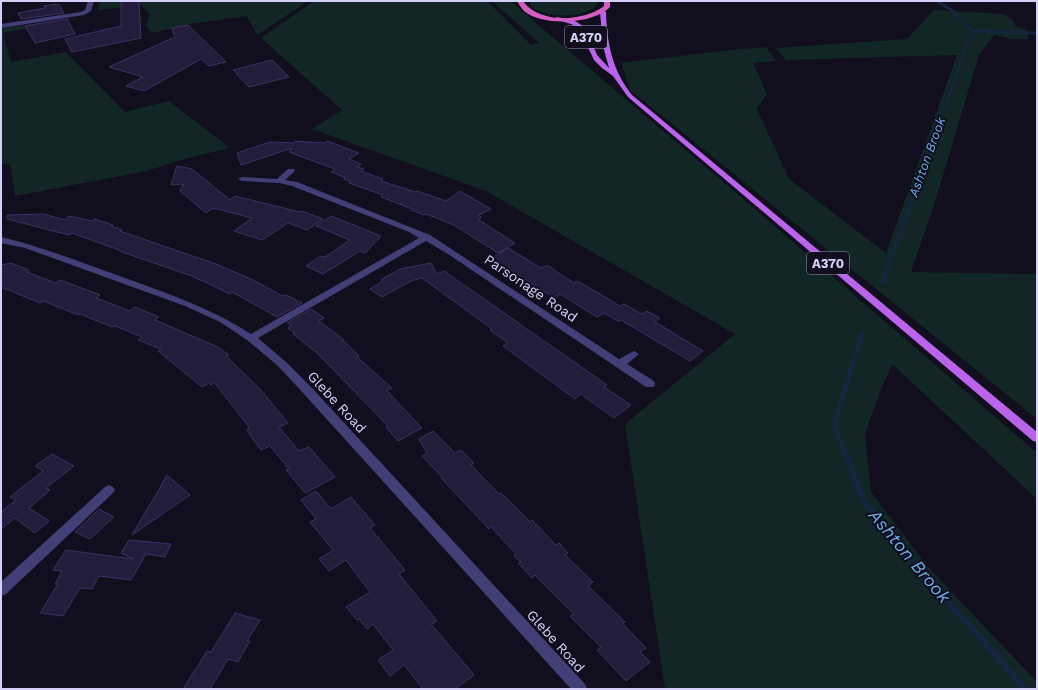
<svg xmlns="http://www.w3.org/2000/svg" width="1038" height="690" viewBox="0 0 1038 690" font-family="'Work Sans',sans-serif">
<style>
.green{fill:#122625}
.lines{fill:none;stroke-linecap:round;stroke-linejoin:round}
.stream-far3{stroke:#142540;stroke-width:3}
.stream-far2{stroke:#142540;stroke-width:4}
.stream-far1{stroke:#142540;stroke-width:5}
.stream{stroke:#142540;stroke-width:6}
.building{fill:#231d3b;stroke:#3c3164}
.minor{fill:#413f76;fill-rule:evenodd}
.primary{fill:#ba64ec;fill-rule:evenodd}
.trunk{fill:#d25ec4;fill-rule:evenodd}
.labels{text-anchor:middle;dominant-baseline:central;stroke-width:4;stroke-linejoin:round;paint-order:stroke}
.shield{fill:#110e1d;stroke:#9a96b7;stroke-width:1}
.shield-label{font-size:13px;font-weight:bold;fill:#d5d0f9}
.far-water-label{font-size:13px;font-style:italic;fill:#6aafec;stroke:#110e1d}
.street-label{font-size:14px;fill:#d5d0f9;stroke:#110e1d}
.near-water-label{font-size:18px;font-style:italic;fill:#6aafec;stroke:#110e1d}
</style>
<rect width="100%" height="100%" fill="#110e1d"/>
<path class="green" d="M100 1H308L257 35 247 16 190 24 152 33 146 26 150 14 141 5 98 10Z
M314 1H487L531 45 539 43 492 1H510L734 191 1037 453V499L892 364 880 392 865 434 871 492 928 567 1037 682V689H665L625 424 735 334 486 191 312 129 342 110 261 38Z
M529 1H597L598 2C593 21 531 19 529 1Z
M934 10 1003 14 1014 21 1015 26 1027 30 1029 39H1012L994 35 979 55 936 199 911 272 1037 274V419L630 90 621 63 729 50 766 47 776 61 753 63 767 94 757 109 789 179 886 253 957 55 786 60 775 48 907 39Z
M48 22V25L3 33 11 62 66 52 125 112 169 101 230 148 184 159 147 171 15 196 10 163 1 165V28Z"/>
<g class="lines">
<path class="stream-far3" d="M936 1 953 11 972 31 1037 33
M939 118 949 96 972 31"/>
<path class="stream-far2" d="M888 266 925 164 935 128 940 117"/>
<path class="stream-far1" d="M882 283 889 265
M845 453 834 425 862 333"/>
<path class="stream" d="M845 452 862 497 884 531 1026 689"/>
</g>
<path class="building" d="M121 1H139L141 38 72 52 65 39 121 26Z
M59 4 64 13 21 19 18 13 45 8 44 6Z
M67 19 75 34 35 43 25 26Z
M188 25 226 62 209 66 201 59 144 91 126 86 143 77 109 67 175 37 172 28Z
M272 60 289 77 249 87 233 70Z
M295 141 324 143 327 141 359 153 349 159 361 164 357 167 364 169 361 171 383 179 381 181 415 192 417 191 446 201 460 191 491 209 479 215 481 217 479 220 515 243 498 253 454 225 426 214 424 215 411 210 412 209 381 197 383 195 349 183 350 181 344 179 346 178 331 172 335 169 289 152 292 148 241 165 237 153 270 142 294 143Z
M177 166 192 169 230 200 235 196 300 212 302 211 323 219 307 230 288 223 262 240 234 231 252 218 213 208 206 213 180 191 183 184 171 185Z
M44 214 65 220 69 216 92 221 95 219 113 225 111 226 122 230 120 231 216 264 253 280 283 296 286 295 302 303 277 317 232 292 230 294 192 276 122 252 119 250 72 233 69 235 7 219V215Z
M331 216 381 236 365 253 360 251 323 274 306 266 321 256 325 257 350 240 316 226Z
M508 248 541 268 547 265 574 283 578 281 620 306 624 304 642 314 647 311 660 318 655 322 660 325 703 351 690 361 621 320 618 321 604 313 597 317 560 294 554 298 492 258Z
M11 263 29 270 27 272 55 283 60 280 100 295 96 298 130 311 135 307 159 317 155 320 218 347 229 355 226 356 261 390 288 423 279 427 299 451 309 447 335 477 305 493 286 470 289 469 270 446 261 450 247 431 249 427 214 382 211 385 209 383 202 387 158 351 161 349 138 340 142 337 115 326 112 327 80 314 78 315 43 301 40 303 1 287V265Z
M431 263 437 274 444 271 607 385 604 387 631 405 614 418 581 394 575 399 503 346 508 343 490 330 492 329 422 278 411 281 382 297 370 289 383 281 381 280 400 269Z
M311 309 324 318 319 321 344 340H343L359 356 357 357 392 388 387 391 422 428 398 441 386 427 388 426 317 353 293 334 295 333 288 328 292 325 287 323Z
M433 431 455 453 461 450 474 463 471 465 499 494 501 493 530 522 532 520 556 545 559 543 568 553 565 555 593 582 588 586 625 622 623 624 646 648 640 652 650 662 626 681 597 650 601 647 570 616 574 614 535 575 532 578 518 563 521 562 514 556 516 554 491 527 489 529 442 479 443 478 422 456 427 453 419 439Z
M52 454 74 466 46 488 50 490 29 508 49 521 35 533 15 518 1 529V512L16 500 10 497 43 471 35 466Z
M167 475 190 495 132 535 154 498Z
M316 491 331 509 351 497 375 525 370 528 405 570 399 574 437 621 431 624 474 675 455 689H423L404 665 390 676 378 660 393 650 373 624 367 629 359 619 357 620 346 607 370 592 346 560 329 571 319 559 333 550 310 522 316 519 301 500Z
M99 509 114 517 90 539 75 532Z
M129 540 171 544 165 557 146 554 131 580 99 576 92 589 80 588 63 616 40 613 58 584H55L62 571 53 570 66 550 133 559 121 553Z
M235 613 260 620 247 641H250L238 662 228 659 210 689H183L207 651 211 652Z"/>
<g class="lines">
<path class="minor" d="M88 1H94L91 11 84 15 1 28V24L81 12 85 10Z
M288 169H294L295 171 285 180 297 182 430 235 619 359 634 351 639 354 627 364 654 381 655 384 654 387H646L448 254 426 241 258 338 286 362 312 388 585 684 587 689H571L304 394 278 366 247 340 220 322 185 306 25 248 1 243V237C40 246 77 261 114 274 163 292 207 306 251 334L419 238 409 232 292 186 279 183 242 181 238 179 242 177 277 179Z
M109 485 113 487 115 490 113 493 6 594 1 596V582L105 487Z"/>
<path class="primary" d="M603 10 606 12C607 43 612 70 632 95L1037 432V442L1033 441 628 97 613 76 602 68 594 60 579 28 571 24 554 19 557 17 575 21 583 26 588 33 597 55 609 68 603 46 600 12Z"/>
<path class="trunk" d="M517 1H523C539 24 583 22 604 6V1H610V7C594 24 543 27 524 11 521 8 519 4 517 1Z"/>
</g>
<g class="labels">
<g class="shield">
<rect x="565" y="26" width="42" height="22" rx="3"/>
<rect x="807" y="252" width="42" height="22" rx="3"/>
</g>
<g class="shield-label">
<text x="586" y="37">A370</text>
<text x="828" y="263">A370</text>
</g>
<g class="far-water-label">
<text transform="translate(927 157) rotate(-70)">Ashton Brook</text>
</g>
<g class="street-label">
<text transform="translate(531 288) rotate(34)">Parsonage Road</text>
<text transform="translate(337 402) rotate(47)">Glebe Road</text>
<text transform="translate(556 641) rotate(48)">Glebe Road</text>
</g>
<g class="near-water-label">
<text transform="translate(910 556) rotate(50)">Ashton Brook</text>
</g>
</g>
<rect width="1038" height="690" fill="none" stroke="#d5d0f9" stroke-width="4"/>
</svg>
